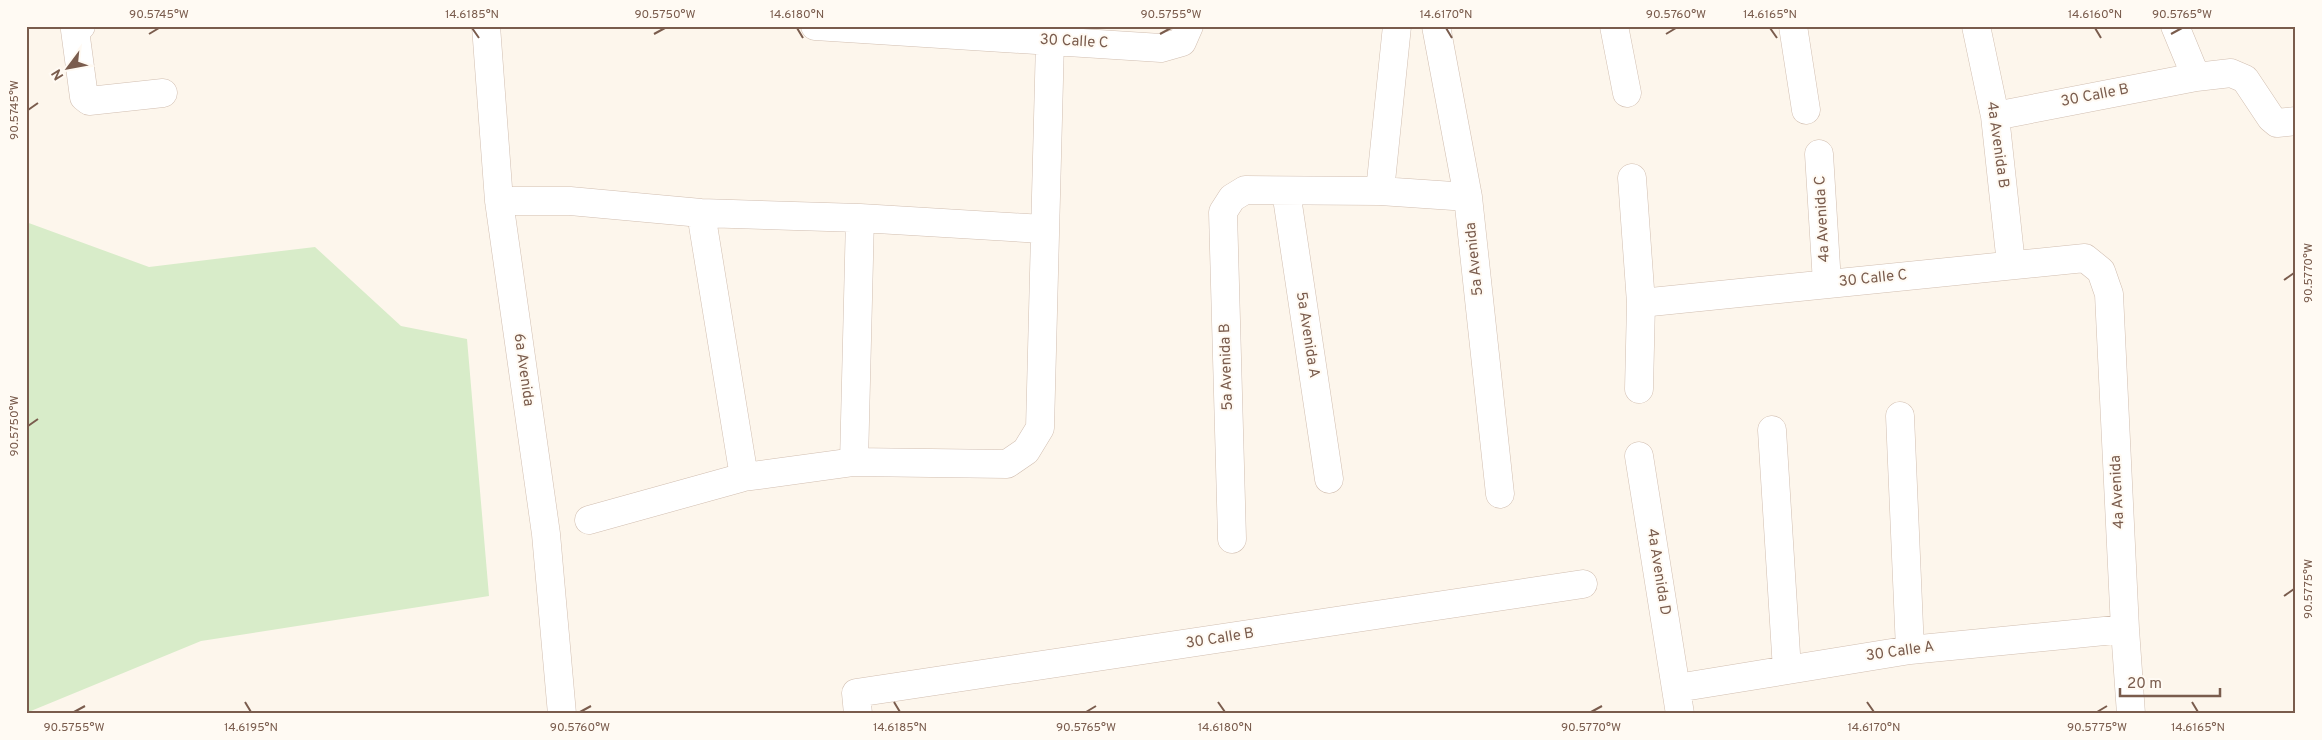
<svg xmlns="http://www.w3.org/2000/svg" width="2322" height="740" viewBox="0 0 2322 740" font-family="Overpass,sans-serif">
<style>
.green{fill:#d8ecc9}
.lines{fill:none;stroke-linecap:round;stroke-linejoin:round}
.minor-casing{stroke:#d1beb0;stroke-width:29}
.minor{stroke:#fff;stroke-width:28}
.ticks{fill:none;stroke:#7a5c4d;stroke-width:2}
.labels{text-anchor:middle;dominant-baseline:central;stroke-width:4;stroke-linejoin:round;paint-order:stroke}
.street-label{font-size:15px;fill:#7a5c4d;stroke:#fffaf3}
.neatline{fill:none;stroke:#7a5c4d;stroke-width:2}
.ticks-label{font-size:12px;text-anchor:middle;fill:#7a5c4d}
</style>
<rect width="100%" height="100%" fill="#fdf6ec"/>
<path class="green" d="M26 222 149 267 315 247 401 326 467 339 489 596 201 641 26 713Z"/>
<g class="lines">
<defs>
<path id="minor" d="M81 26 75 30 84 97 89 101 163 93
M486 26 499 201 546 534 562 714
M815 26 1161 48 1182 42 1189 26
M1436 26 1468 197 1500 494
M1614 26 1627 93
M1793 26 1806 110
M1976 26 1995 116 2011 264
M2175 26 2196 77
M1995 116 2196 77 2231 73 2245 79 2271 118 2277 123 2296 121
M1819 154 1827 283
M1632 178 1641 303 1639 389
M1286 191 1329 479
M1380 191 1397 26
M499 201H570L701 213 860 218 1043 229
M701 213 744 477
M1641 303 2085 258 2101 271 2109 294 2125 629 2131 714
M1900 416 1910 650
M1772 430 1787 670
M1639 456 1680 714
M854 462 860 218
M589 520 744 477 854 462 1007 464 1026 451 1040 428 1050 41
M1232 539 1223 212 1232 198 1245 190 1380 191 1468 197
M1677 688 1910 650 2125 629
M858 714 856 693 1583 584"/>
</defs>
<use href="#minor" class="minor-casing"/>
<use href="#minor" class="minor"/>
</g>
<path class="ticks" d="M472 28 479 38M797 28 803 38M1446 28 1452 38M1770 28 1777 38M2095 28 2101 38M149 34 159 28M654 34 665 28M1160 34 1171 28M1666 34 1676 28M2171 34 2182 28M28 110 38 103M2284 280 2294 273M28 426 38 419M2284 596 2294 589M245 702 251 712M894 702 900 712M1218 702 1225 712M1867 702 1874 712M2192 702 2198 712M74 712 85 706M580 712 591 706M1086 712 1096 706M1591 712 1602 706M2097 712 2107 706"/>
<g class="labels">
<g class="street-label">
<text transform="translate(1074 42) rotate(3)">30 Calle C</text>
<text transform="translate(2095 96) rotate(-11)">30 Calle B</text>
<text transform="translate(1997 145) rotate(82)">4a Avenida B</text>
<text transform="translate(1823 219) rotate(-93)">4a Avenida C</text>
<text transform="translate(1475 259) rotate(-96)">5a Avenida</text>
<text transform="translate(1873 279) rotate(-6)">30 Calle C</text>
<text transform="translate(1307 335) rotate(81)">5a Avenida A</text>
<text transform="translate(1227 367) rotate(-92)">5a Avenida B</text>
<text transform="translate(523 370) rotate(82)">6a Avenida</text>
<text transform="translate(2118 492) rotate(-93)">4a Avenida</text>
<text transform="translate(1658 572) rotate(81)">4a Avenida D</text>
<text transform="translate(1220 639) rotate(-9)">30 Calle B</text>
<text transform="translate(1900 652) rotate(-8)">30 Calle A</text>
</g>
</g>
<rect width="2322" height="740" fill="none" stroke="#fffaf3" stroke-width="55"/>
<g transform="translate(68 68) rotate(238)" stroke="#fffaf3" stroke-width="4" paint-order="stroke">
<path d="M0-4L9 19L0 12L-9 19Z" fill="#7a5c4d"/>
<text y="-8" font-size="14" font-weight="bold" text-anchor="middle" fill="#7a5c4d">N</text>
</g>
<path d="M2120 688v8h100v-8" fill="none" stroke="#7a5c4d" stroke-width="2.5"/>
<text x="2127" y="688" font-size="15" fill="#7a5c4d" stroke="#fffaf3" stroke-width="4" paint-order="stroke">20 m</text>
<rect x="28" y="28" width="2266" height="684" class="neatline"/>
<g class="ticks-label">
<text x="159" y="18">90.5745°W</text>
<text x="472" y="18">14.6185°N</text>
<text x="665" y="18">90.5750°W</text>
<text x="797" y="18">14.6180°N</text>
<text x="1171" y="18">90.5755°W</text>
<text x="1446" y="18">14.6170°N</text>
<text x="1676" y="18">90.5760°W</text>
<text x="1770" y="18">14.6165°N</text>
<text x="2095" y="18">14.6160°N</text>
<text x="2182" y="18">90.5765°W</text>
<text transform="translate(14 110) rotate(-90)" y="4">90.5745°W</text>
<text transform="translate(2308 273) rotate(-90)" y="4">90.5770°W</text>
<text transform="translate(14 426) rotate(-90)" y="4">90.5750°W</text>
<text transform="translate(2308 589) rotate(-90)" y="4">90.5775°W</text>
<text x="74" y="731">90.5755°W</text>
<text x="251" y="731">14.6195°N</text>
<text x="580" y="731">90.5760°W</text>
<text x="900" y="731">14.6185°N</text>
<text x="1086" y="731">90.5765°W</text>
<text x="1225" y="731">14.6180°N</text>
<text x="1591" y="731">90.5770°W</text>
<text x="1874" y="731">14.6170°N</text>
<text x="2097" y="731">90.5775°W</text>
<text x="2198" y="731">14.6165°N</text>
</g>
</svg>
